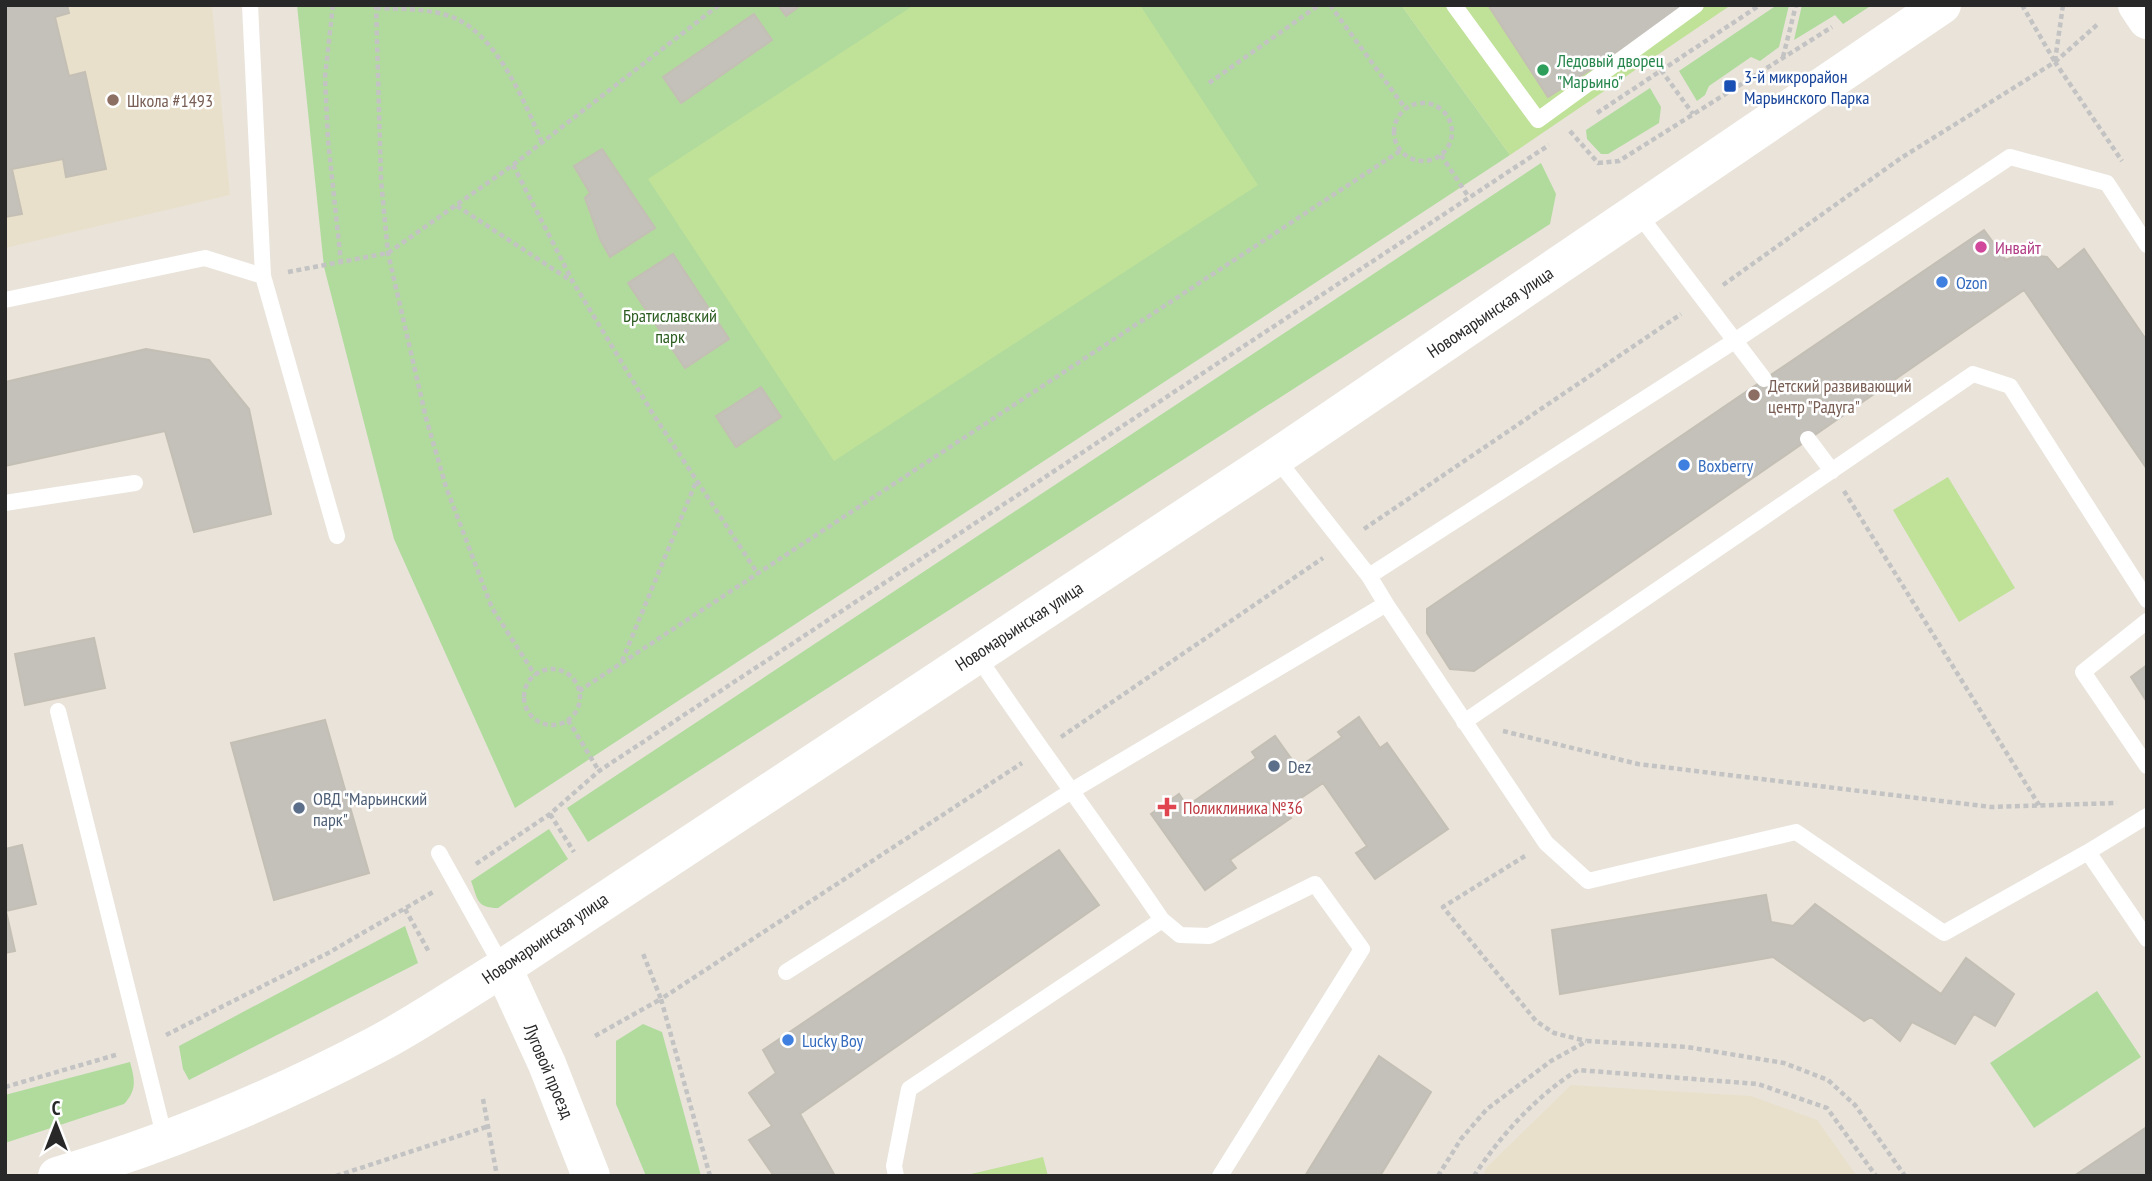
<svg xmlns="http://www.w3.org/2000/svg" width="2152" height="1181" viewBox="0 0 2152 1181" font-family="'PT Sans Narrow',sans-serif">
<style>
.education{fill:#e9e0cb}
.green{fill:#b0db9c}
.pitch{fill:#c0e198}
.building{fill:#c4c0ba;stroke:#c4bfb5;stroke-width:2}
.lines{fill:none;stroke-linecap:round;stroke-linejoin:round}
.path{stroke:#c3c3c3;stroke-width:4.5;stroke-dasharray:5 3.5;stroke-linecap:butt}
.service{stroke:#fff;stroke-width:16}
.tertiary{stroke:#fff;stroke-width:38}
.leisure-dot{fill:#2e9e5b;stroke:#fff;stroke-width:2.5}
.transit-dot{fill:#1a4fb4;stroke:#fff;stroke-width:2.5}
.education-dot{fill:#8d6e63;stroke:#fff;stroke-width:2.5}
.hotel-dot{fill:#d1479c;stroke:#fff;stroke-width:2.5}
.shop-dot{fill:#3f7fe0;stroke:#fff;stroke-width:2.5}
.service-dot{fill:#5c6f8a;stroke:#fff;stroke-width:2.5}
.health-dot{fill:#e0444e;stroke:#fff;stroke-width:2.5}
.labels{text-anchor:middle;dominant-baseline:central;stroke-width:5;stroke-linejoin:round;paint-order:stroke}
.leisure-label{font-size:18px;fill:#27864d;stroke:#fff;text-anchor:start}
.transit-label{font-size:18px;fill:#164399;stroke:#fff;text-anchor:start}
.education-label{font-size:18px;fill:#785e54;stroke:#fff;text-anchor:start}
.hotel-label{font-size:18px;fill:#b23c85;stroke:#fff;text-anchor:start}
.shop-label{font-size:18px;fill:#366cbe;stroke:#fff;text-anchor:start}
.street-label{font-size:18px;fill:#282828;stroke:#fff}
.park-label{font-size:18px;fill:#2b5c20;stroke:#fff}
.service-label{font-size:18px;fill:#4e5e75;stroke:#fff;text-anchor:start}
.health-label{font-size:18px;fill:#be3a42;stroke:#fff;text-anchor:start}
</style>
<rect width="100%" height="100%" fill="#e9e3da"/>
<path class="education" d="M5 5H212L230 195 5 248Z
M1571 1085 1751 1096 1817 1120 1857 1176H1483L1486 1168Z"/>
<path class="green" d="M297 5H1401L1510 155 515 808 394 539 324 267Z
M1777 5H1789L1779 47 1760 61 1751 57 1709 86 1705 95 1697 101 1679 71Z
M1802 5H1872L1843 24 1835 15 1794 40Z
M1650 88 1661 107 1659 123 1608 154H1601L1587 139 1586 130Z
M1541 163 1556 194 1550 224 588 842 567 808Z
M549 829 568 859 498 908C476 908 478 899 471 881Z
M405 926 418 963 189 1080 183 1069 179 1046Z
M2097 991 2141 1057 2034 1128 1990 1063Z
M643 1024 662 1032 701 1176H646L616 1104V1041Z
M130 1062C135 1080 137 1090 124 1104L5 1143V1095Z"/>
<path class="pitch" d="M914 5H1140L1258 185 834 461 648 179Z
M1401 5H1731L1510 155Z
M1948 477 2015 588 1959 622 1893 510Z
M1043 1157 1048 1176H972L971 1174Z"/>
<path class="building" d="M5 5H67L69 13 55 17 69 76 85 72 106 169 66 177 63 159 12 169 22 214 5 217Z
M778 5H801L786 16Z
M1488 5H1690L1548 97Z
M754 14 772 40 681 103 663 77Z
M602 149 655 228 610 257 600 239 585 198 590 193 574 166Z
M1984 230 2006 260 2020 254 2047 257 2058 270 2084 249 2147 341V469L2024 290 1474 671 1450 669 1427 633V609Z
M673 254 729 339 685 368 628 283Z
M146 349 209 360 249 409 271 514 194 532 165 431 5 466V382Z
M761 387 781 417 736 447 716 416Z
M94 638 105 688 25 705 15 654Z
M2147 665V702L2131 677Z
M1359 717 1380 748 1387 743 1448 829 1375 879 1356 853 1367 846 1323 783 1285 809 1291 818 1230 860 1236 868 1205 890 1151 814 1179 794 1187 806 1256 758 1252 752 1275 736 1298 768 1342 737 1338 732Z
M325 720 369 873 274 900 231 743Z
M22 845 36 904 6 911 15 951 5 953V849Z
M1059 850 1099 905 800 1114 835 1176H774L749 1140 772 1126 749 1093 776 1073 763 1050Z
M1766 895 1771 922 1793 926 1815 904 1941 994 1966 958 2014 994 1995 1026 1974 1014 1955 1044 1912 1022 1900 1041 1871 1017 1864 1021 1773 957 1560 994 1552 930Z
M1379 1056 1431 1092 1380 1176H1305Z
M2147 1127V1176H2074Z"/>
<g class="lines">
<path class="path" d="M333 5 325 77 328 140 341 262
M376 5 381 180 388 253 426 418 446 487 492 608 535 675
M1330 5 1405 108
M2022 5 2055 62
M376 8C400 9 428 8 452 17 496 33 525 102 542 143
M1783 57 1796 5
M2055 61 2063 5
M2055 62 2098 24
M1661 70 1693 114
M1209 83 1319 5
M1394 132a29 29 0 1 1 58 0a29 29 0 1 1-58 0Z
M1597 113 1760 5
M1570 131 1598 163 1619 161 1832 27
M1441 155 1468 196
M513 165 573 282 653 414 758 574
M457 206 573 282
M288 272 388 253 513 165 719 5
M1723 285 1901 158 2055 62 2122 161
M1844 491 2039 805
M1364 529 1681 314
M622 661 696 482
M524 697a28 28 0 1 1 56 0a28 28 0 1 1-56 0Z
M579 691 1400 151
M568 720 599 771
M1503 731 1638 764 1991 807 2117 803
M1061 737 1323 558
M550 814 574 852
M1525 856 1443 907 1536 1021 1554 1033 1586 1041
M476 864 550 814 599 771 1549 145
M405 909 429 952
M166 1035 330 952 433 892
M595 1036 661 999 642 951
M5 1087 119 1054
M483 1099 497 1176
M336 1176 486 1127
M710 1176 661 999 1022 763
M1438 1176 1461 1139 1487 1109 1551 1061 1587 1041 1687 1047 1784 1063 1828 1080 1855 1105 1905 1176
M1474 1176C1500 1136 1537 1095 1578 1070L1758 1084 1827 1108 1876 1176"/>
<path class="service" d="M250 5 263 276 337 536
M1454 5 1538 120 1696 5
M1637 212 1764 379
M5 300 205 258 263 276
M1808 439 1832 471
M1276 458 1369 576 1386 604
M5 503 135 483
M1369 576 1736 340 2010 157 2107 183 2147 245
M2147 621 2083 672 2147 766
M976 654C1036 744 1101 830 1162 920L1180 935 1209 936 1315 884 1362 949 1220 1176
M58 711 165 1139
M1464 722 1973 374 2010 386 2147 600
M2147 816 2088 852 2147 939
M439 853 503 968
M786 972 1073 790 1386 604 1546 843 1588 881 1796 832 1944 933 2088 852
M896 1176 894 1166 909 1089 1162 920"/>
<path class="tertiary" d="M2137 5 2147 20
M503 968 547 1064 591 1176
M57 1176C166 1144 275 1098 376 1045 420 1022 461 993 503 968L1275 458 1942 5"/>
</g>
<circle class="leisure-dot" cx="1543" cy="70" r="7"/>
<rect class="transit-dot" x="1723" y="79" width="14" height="14" rx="3.5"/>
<g class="education-dot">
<circle cx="113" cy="100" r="7"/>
<circle cx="1754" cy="395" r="7"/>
</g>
<circle class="hotel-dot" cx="1981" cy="247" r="7"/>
<g class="shop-dot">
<circle cx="1942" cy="282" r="7"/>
<circle cx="1684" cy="465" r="7"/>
<circle cx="788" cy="1040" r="7"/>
</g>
<g class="service-dot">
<circle cx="1274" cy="766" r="7"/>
<circle cx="299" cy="808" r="7"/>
</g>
<path class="health-dot" d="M1163.5 796.5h7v7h7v7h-7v7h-7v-7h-7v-7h7z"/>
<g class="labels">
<g class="leisure-label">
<text x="1557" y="60">Ледовый дворец<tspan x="1557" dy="21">"Марьино"</tspan></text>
</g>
<g class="transit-label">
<text x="1744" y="76">3-й микрорайон<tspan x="1744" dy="21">Марьинского Парка</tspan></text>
</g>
<g class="education-label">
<text x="127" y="100">Школа #1493</text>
<text x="1768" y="385">Детский развивающий<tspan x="1768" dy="21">центр "Радуга"</tspan></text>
</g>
<g class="hotel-label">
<text x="1995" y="247">Инвайт</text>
</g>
<g class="shop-label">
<text x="1956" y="282">Ozon</text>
<text x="1698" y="465">Boxberry</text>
<text x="802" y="1040">Lucky Boy</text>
</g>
<g class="street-label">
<text transform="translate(1490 312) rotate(-34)">Новомарьинская улица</text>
<text transform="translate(1019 626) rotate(-33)">Новомарьинская улица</text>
<text transform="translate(545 938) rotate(-34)">Новомарьинская улица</text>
<text transform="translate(549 1071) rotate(67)">Луговой проезд</text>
</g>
<g class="park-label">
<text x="670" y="315">Братиславский<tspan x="670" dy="21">парк</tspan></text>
</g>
<g class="service-label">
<text x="1288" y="766">Dez</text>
<text x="313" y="798">ОВД "Марьинский<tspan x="313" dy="21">парк"</tspan></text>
</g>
<g class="health-label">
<text x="1183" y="807">Поликлиника №36</text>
</g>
</g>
<rect width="2152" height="1181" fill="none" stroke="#282828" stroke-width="14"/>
<g transform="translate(56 1125)" stroke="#ffffff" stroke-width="5" paint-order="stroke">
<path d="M0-5L12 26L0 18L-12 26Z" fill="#282828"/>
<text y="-10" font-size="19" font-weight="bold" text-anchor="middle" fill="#282828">С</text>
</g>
</svg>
